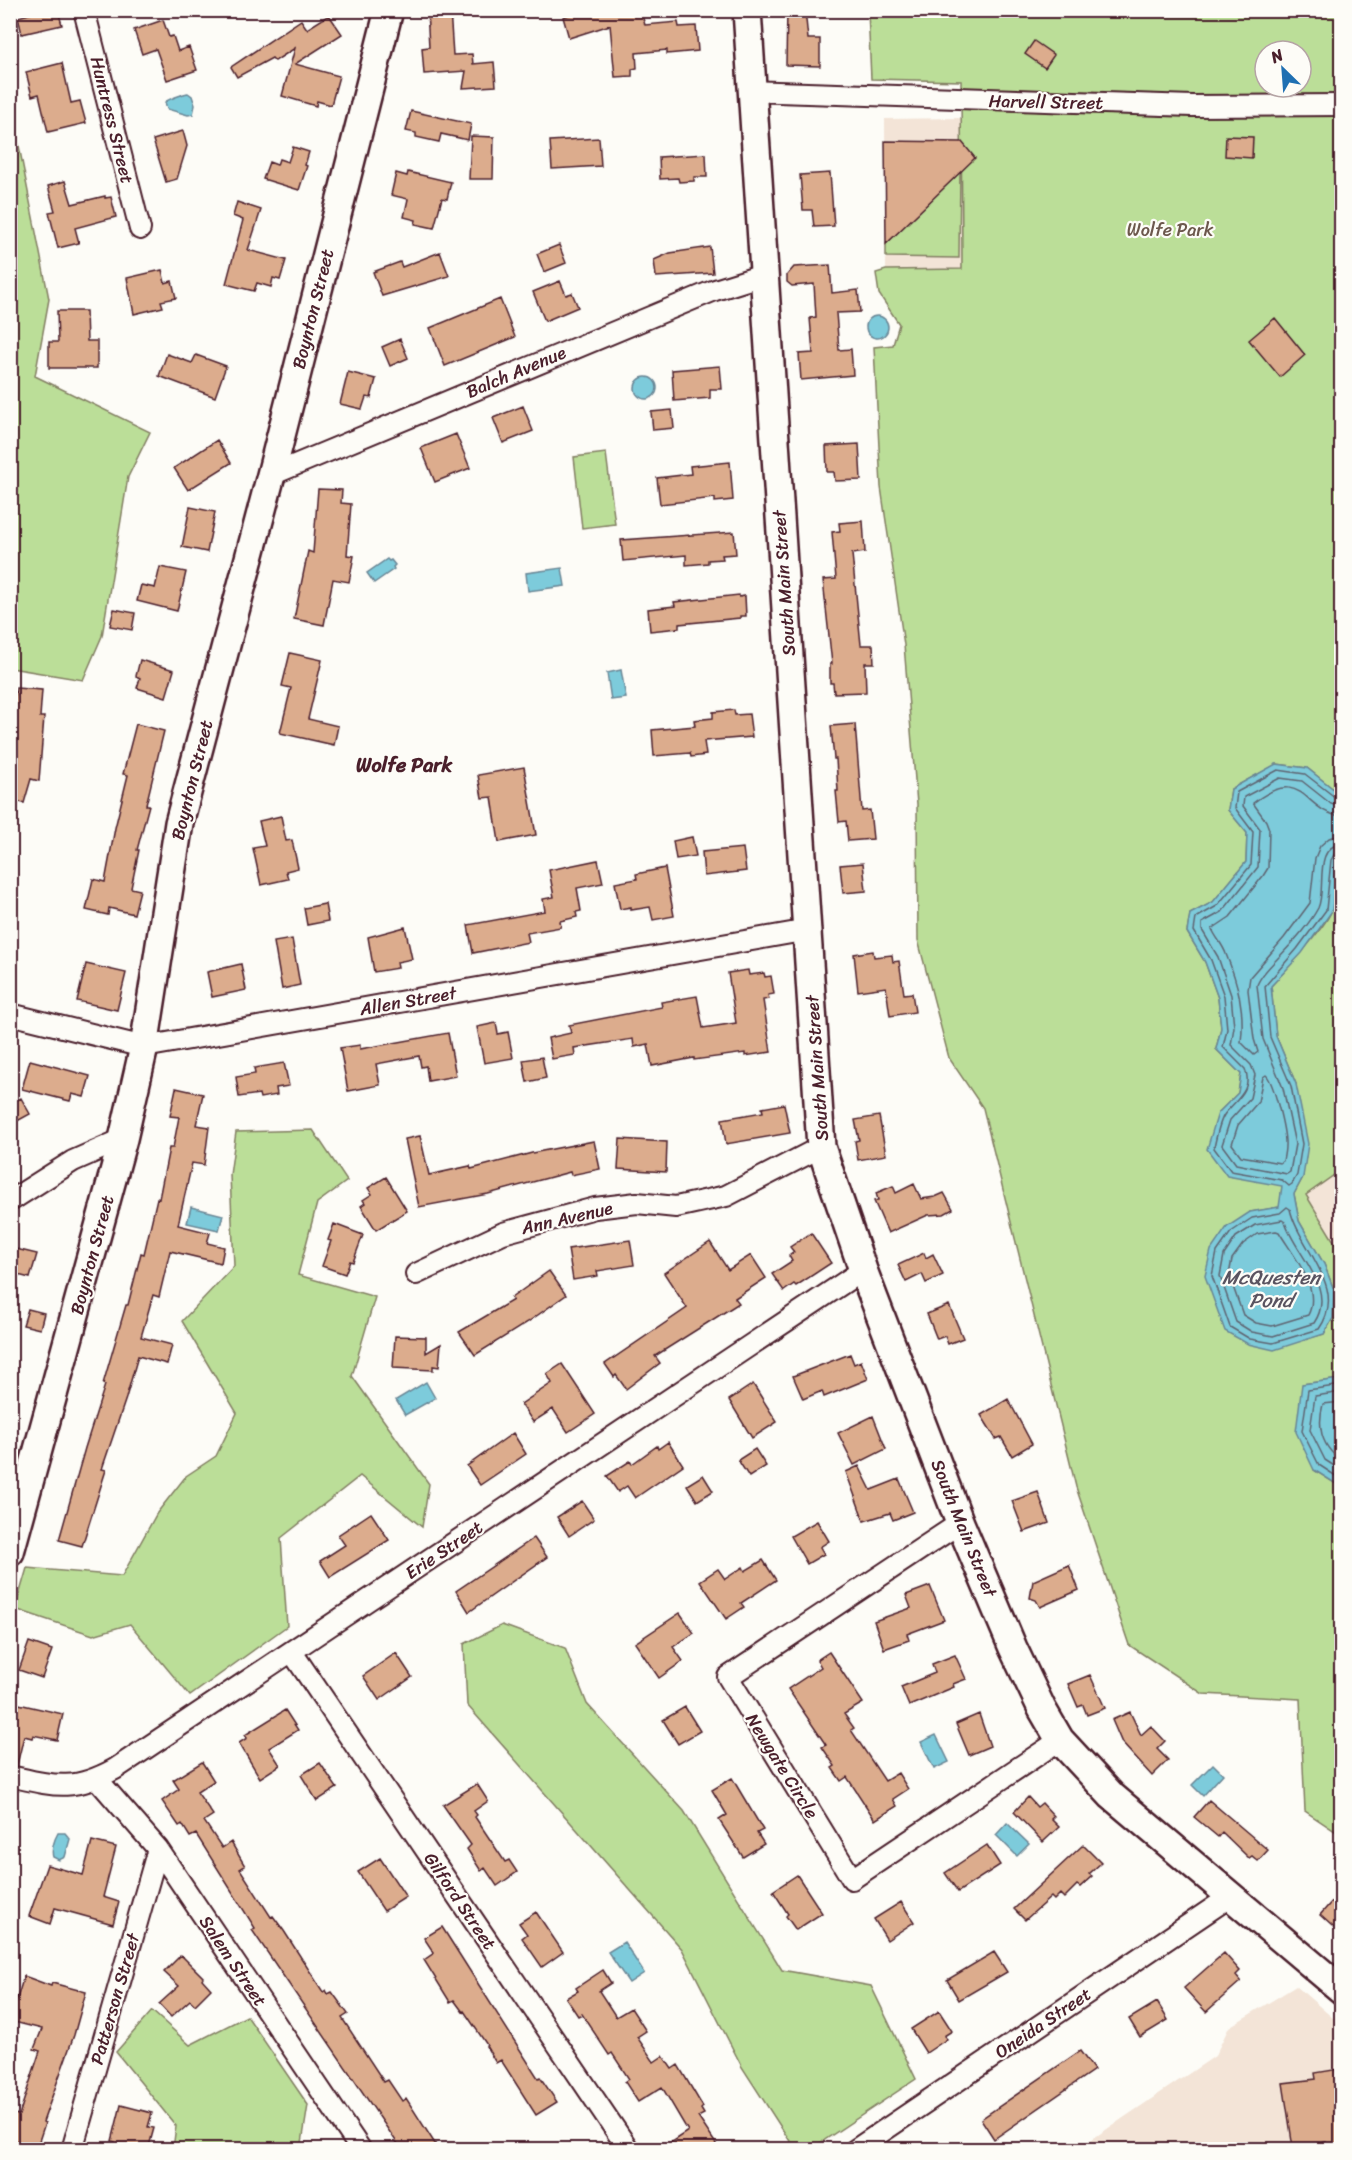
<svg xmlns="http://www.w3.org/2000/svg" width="1352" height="2160" viewBox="0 0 1352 2160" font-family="Sriracha,sans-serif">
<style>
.built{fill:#f3e4d7}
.green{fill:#bbde98;stroke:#827e62;stroke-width:1.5;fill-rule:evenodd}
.water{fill:#7dcbdb;stroke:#698695;stroke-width:1.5}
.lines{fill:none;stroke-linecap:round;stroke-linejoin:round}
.shore{stroke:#5e6471;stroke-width:1.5}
.building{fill:#dcac8d;stroke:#4a1f2b;stroke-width:1.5}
.street-casing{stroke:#4a1f2b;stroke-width:24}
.secondary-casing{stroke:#4a1f2b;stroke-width:32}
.street{stroke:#fdfcf7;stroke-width:20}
.secondary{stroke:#fdfcf7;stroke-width:27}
.labels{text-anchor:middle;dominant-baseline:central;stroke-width:4.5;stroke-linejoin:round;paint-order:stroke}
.street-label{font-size:18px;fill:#4a1f2b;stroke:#fdfcf7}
.park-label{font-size:18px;fill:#6c584c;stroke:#fdfcf7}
.neighbourhood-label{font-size:20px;font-weight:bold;fill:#4a1f2b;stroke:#fdfcf7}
.water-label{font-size:20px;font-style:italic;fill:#595360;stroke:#fdfcf7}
</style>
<rect width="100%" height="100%" fill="#fdfcf7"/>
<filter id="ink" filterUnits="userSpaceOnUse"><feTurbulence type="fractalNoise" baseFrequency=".0167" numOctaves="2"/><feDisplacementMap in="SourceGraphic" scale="12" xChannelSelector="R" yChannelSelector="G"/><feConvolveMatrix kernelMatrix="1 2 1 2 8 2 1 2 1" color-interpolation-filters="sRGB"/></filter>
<g filter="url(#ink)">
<path class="built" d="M962 118V270H886L885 119Z
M1341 1170V1253L1306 1195Z
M1296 1986 1341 2025V2149L1076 2150 1215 2056 1229 2027Z"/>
<path class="green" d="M868 11H1341V795L1307 768 1277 764 1231 789 1228 810 1247 833 1246 862 1213 902 1190 914 1187 932 1205 962 1218 998 1221 1028 1216 1049 1241 1074 1238 1093 1218 1113 1282 1186 1280 1207 1250 1212 1301 1340 1324 1334 1333 1318 1334 1290 1324 1264 1299 1221 1294 1194 1303 1177 1296 1084 1276 1036 1271 986C1284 972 1328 925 1332 909 1336 891 1331 870 1341 854V1170L1306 1195 1341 1253V1381L1340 1379 1303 1384 1314 1470 1341 1487V1835L1305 1811 1300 1699 1203 1694 1129 1645 1076 1487 983 1108 949 1058 918 940 917 804 904 645 881 487 874 347 893 345 899 324 879 294 876 273 886 270 962 269 961 81 871 79ZM1265 51H1301V87H1265Z
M11 105 49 299 35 376 150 432 128 477 102 636 83 680 11 668Z
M960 172 959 258 886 257V244Z
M606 453 615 524 582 528 574 457Z
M313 1130 347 1181 317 1203 298 1275 375 1297 352 1376 429 1484 422 1527 360 1476 281 1538 287 1626 190 1696 130 1624 93 1635 15 1609 27 1568 122 1576 157 1513 186 1476 216 1456 237 1413 182 1321 234 1266 230 1175 236 1132Z
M502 1625 565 1648 587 1704 684 1811 782 1970 871 1986 916 2079 811 2149H795L742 2067 682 1949 467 1705 464 1644Z
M152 2011 190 2045 247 2016 308 2105 301 2149H173L176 2126 116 2052Z"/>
<path class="water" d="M188 93 192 96 195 105 193 114 188 115 167 109 165 102C169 99 183 94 188 93Z
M866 327a11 11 0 1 1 22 0a11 11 0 1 1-22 0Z
M635 388a11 11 0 1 1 22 0a11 11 0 1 1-22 0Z
M387 559 389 561 391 560 395 565 393 567 394 569 374 583 367 573Z
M562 568 565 586 528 591 526 573Z
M621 670 626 698 611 700 607 673Z
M1276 764 1307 768 1341 795 1342 854 1337 861 1332 911 1302 953 1271 986 1276 1036 1296 1084 1308 1144 1303 1177 1294 1194 1299 1221 1324 1264 1334 1290 1333 1318 1324 1334 1274 1350 1248 1344 1225 1331 1205 1276 1211 1250 1227 1227 1250 1212 1279 1207 1282 1186 1227 1176 1207 1149 1218 1113 1238 1093 1241 1074 1216 1049 1221 1028 1218 998 1205 962 1187 932 1190 914 1213 902 1246 862 1247 833 1228 810 1231 789Z
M191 1207 223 1215 219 1230 187 1223Z
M1340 1379 1342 1381 1341 1487 1314 1470 1296 1432 1302 1384Z
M426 1382 435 1398 405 1415 396 1400Z
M936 1735 949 1762 934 1769 921 1742Z
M1213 1764 1223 1774 1203 1796 1192 1785Z
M1007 1823 1029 1844 1017 1856 996 1835Z
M58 1833H65L70 1839 65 1857 59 1860 53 1857C51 1850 54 1840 58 1833Z
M624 1942 644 1973 629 1983 608 1952Z"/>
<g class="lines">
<path class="shore" d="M1342 799 1336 798 1305 774 1278 770 1237 792 1235 808 1253 832 1251 865 1217 906 1196 918 1194 931 1211 960 1224 996 1227 1029 1223 1047 1245 1069C1254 1090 1234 1101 1224 1115 1219 1123 1216 1138 1214 1148L1231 1171 1282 1180 1289 1186 1292 1184 1297 1175 1302 1144 1291 1086 1270 1037 1265 986 1297 949 1326 910 1331 860 1335 853 1342 852
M1342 807 1331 804 1302 781 1280 778 1244 797 1243 806 1260 829 1258 867 1222 912 1202 923V930L1218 957 1231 995 1234 1027 1231 1045 1251 1065 1255 1075 1250 1098 1230 1120 1222 1145 1236 1164 1287 1174 1290 1172 1295 1144 1283 1088 1263 1039 1257 985C1261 974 1272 964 1280 956 1293 942 1309 925 1318 908 1327 890 1312 846 1342 844
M1342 816C1304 814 1304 763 1253 803L1266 821 1269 829 1268 868 1263 876 1230 917 1212 929C1216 938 1223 945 1226 954 1238 983 1245 1011 1241 1042L1254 1055 1258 1052 1254 1039 1248 990 1250 977 1284 938 1310 903 1315 858 1320 846 1329 838 1342 835
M1266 1075C1274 1082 1286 1133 1285 1146 1285 1151 1284 1156 1283 1161L1280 1163 1241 1156 1232 1144 1238 1125 1258 1102 1263 1077Z
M1287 1207 1290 1209C1299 1249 1349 1287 1319 1329L1273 1343 1250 1339 1230 1327 1212 1276 1217 1252 1231 1232 1252 1218 1280 1213Z
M1282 1220 1285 1222C1294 1253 1338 1288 1314 1323L1273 1336 1252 1332 1236 1322 1220 1276 1224 1255 1236 1237 1255 1225Z
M1276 1231 1279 1232C1292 1254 1322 1288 1308 1315L1272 1326 1256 1323 1243 1315 1229 1275 1232 1259 1243 1244 1257 1234Z
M1342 1385 1308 1390 1302 1431 1319 1465 1342 1480
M1342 1392 1315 1396 1310 1430 1325 1460 1342 1471
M1342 1402 1323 1404C1317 1427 1321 1447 1342 1461"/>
</g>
<path class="building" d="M32 10H58L62 25 22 34 18 17 33 13Z
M427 10H450L453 55 472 54 473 64 494 62 496 86 463 88 466 71 424 74 422 48 429 47Z
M585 10H645V14L642 15 645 25 678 22 679 27 696 26 698 51 667 54V50L636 53 637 68 632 69V76L615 77 610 25 569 38 563 17Z
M787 10H805L808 39H820V66L786 65Z
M329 15 342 34 295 64 339 76 331 105 317 101 316 106 282 96 295 48 275 61 272 58 237 77 231 67 301 20 307 29Z
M163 20 169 37 173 36 178 51 189 47 197 70 167 80 156 49 142 54 134 30Z
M1034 41 1054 55 1045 68 1025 54Z
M62 63 71 103 80 101 86 123 48 132 39 94 32 96 26 72Z
M411 111 471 124 468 140 441 134 439 142 416 137V133L406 131Z
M183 131 187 146 177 179 166 182 153 140Z
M471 136 494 137 493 179H469Z
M1226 136 1253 137 1252 158 1225 156Z
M599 138 601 166 552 169 550 141Z
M885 141 962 142 975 158 886 244Z
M293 147 309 152 305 165 307 166 299 190 263 179 269 162 277 165 279 159 288 162Z
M706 154 707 177H694V181L679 182 678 178 660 179 659 157Z
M408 172 451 182 447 199 442 198 434 228 415 224 416 220 404 217 408 199 391 195 396 173 407 176Z
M830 173 834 226 814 227 812 210H803L800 175Z
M65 181 72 204 105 196V198L111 197 116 217 75 228 79 243 58 248 49 212 55 211 48 186Z
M237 202 261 210 248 250 286 260 280 280 273 278 271 287 257 283 254 291 226 284 243 220 233 216Z
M559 245 566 263 544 272 537 254Z
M710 247 713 273 656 277 654 260 670 253Z
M440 252 449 276 382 296 373 272 400 262 402 267Z
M830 265 832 293 858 290 860 312 836 313 839 350 851 349 853 375 801 380 799 354 813 353 810 318 816 317 814 284 792 286 787 282V275L794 267Z
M162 270 165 283 172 281 176 298 161 301 163 307 134 314 127 278Z
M560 281 566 295 572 293 578 307 545 321 533 292Z
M500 299 515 337 445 366 430 328Z
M57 311H86L87 341H97V368H49V342H58Z
M1275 318 1305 355 1280 377 1249 340Z
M400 339 408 358 390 366 382 347Z
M167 354 192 363 196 355 226 366 215 397 159 376Z
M720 366 722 389H710V398L674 401 672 370Z
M348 372 376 379 371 398 366 397 362 409 340 404Z
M523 406 533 431 503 443 493 418Z
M672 410 674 428 653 430 651 412Z
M456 434 470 468 435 482 421 448Z
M217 440 231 463 188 490 174 468Z
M859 444 861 480 835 481 834 472H827L826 446Z
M730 462 733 500 715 502V498L660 504 657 478 691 474 690 466Z
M318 489 342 490 341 503 351 504 347 555 354 556 349 582 333 579 324 625 294 619 308 551 313 553Z
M190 507 215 512 207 552 182 547Z
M863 521 865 552 852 554 861 645H873L874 663H865L866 692 834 693 833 683H830V664H832L823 580 836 579 832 532 840 531 839 523Z
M734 532 736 554 722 555 723 559 708 560V563L686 565V555L623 561 621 540Z
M160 567 186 572 177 611 137 601 141 585 155 588Z
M739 595V597L745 596 746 616H740V618L679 624V628L650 631 648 609 675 606 674 602Z
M114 609 135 613 132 630 110 626Z
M290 653 322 660 308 719 338 726 334 745 280 733 291 688 282 686Z
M140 660 174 670 166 697 137 688 140 678 136 676Z
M16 688 42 690 40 717H44L39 781 31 779 24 803 10 800V726L11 713H14Z
M734 710 735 715 749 714 752 737 704 741 706 755 691 757 690 753 654 756 652 730 695 726 694 720 713 718V712Z
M136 724 164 731 146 805H149L137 850H139L131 888 140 890 134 914 109 908 108 915 86 910 93 879 105 882 115 828 128 775 123 774Z
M855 724 862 811 870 810 873 839 848 841 846 821 839 822 836 791H838L836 759H834L831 726Z
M524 767 536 835 499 842 492 797 482 798 478 775Z
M281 816 286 841 292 840 298 868 286 871 288 879 261 885 253 848 265 846 259 821Z
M692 837 696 856 676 859 673 841Z
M743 848 746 871 704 876 702 852Z
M598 860 603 883 577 888 581 911 576 912 577 917 560 921 561 927 527 933 529 942 473 953 468 925 545 911 543 899 554 897 549 870Z
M863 863 866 891 843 893 840 865Z
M665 868 674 916 653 920 650 907 631 910V907L620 909 615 883 637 879 636 874Z
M325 904 328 921 307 925 304 908Z
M405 927 412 959 397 962 398 968 374 972 368 937Z
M292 939 300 985 282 989 274 942Z
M873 951 874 957 892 955 893 962 899 961 904 994 912 993 915 1012 890 1016 886 987 858 991 854 954Z
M86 964 126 973 117 1010 77 1001Z
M241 964 246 990 212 997 207 972Z
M748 970 749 975 764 973 765 977 771 976 774 994 768 995 769 999 763 1000 771 1052 745 1056V1053L694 1060V1058L652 1066 648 1044 634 1047 633 1039 574 1048 575 1055 552 1059 548 1038 571 1033 569 1025 662 1007 661 1002 697 996 703 1028 736 1023 728 973Z
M496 1023 498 1034 508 1032 513 1058 484 1063 477 1027Z
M448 1033 456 1076 428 1081 426 1066 421 1067 419 1056 376 1064 380 1085 348 1091 340 1048 360 1045V1049Z
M542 1057 546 1078 527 1082 523 1060Z
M30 1060 90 1076 84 1097 72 1094 70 1101 22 1089Z
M284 1063 289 1086 276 1088 277 1095 260 1098 259 1094 239 1097 236 1077 255 1074 254 1068Z
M176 1088 203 1094 196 1125 209 1127 204 1165 192 1163 178 1225 210 1233 207 1243 224 1247 221 1263 170 1251 159 1297 153 1295 141 1337 172 1345 167 1364 138 1356 126 1398 102 1469 106 1470 82 1546 59 1540 85 1448 105 1385 103 1384 126 1305H128L141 1253 144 1254 157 1198 159 1199 169 1148H173L179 1117 170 1116Z
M21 1098 30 1114 10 1125V1104Z
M784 1104 790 1133 726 1144 722 1119 763 1112 762 1108Z
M879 1116 886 1155 858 1160 855 1141 859 1140 855 1120Z
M420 1136 429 1175 470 1166 471 1169 532 1153 594 1141 600 1169 571 1175 570 1172 488 1194 419 1207 405 1139Z
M620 1139 667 1142 666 1172 618 1169Z
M386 1177 407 1211 376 1230 361 1206 365 1203 363 1200 372 1194 368 1188Z
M914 1184 921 1199 935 1197 944 1193 953 1209 944 1214 928 1215 888 1233 874 1201 878 1200 876 1193 893 1186 896 1193Z
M334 1224 363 1235 353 1262 350 1261 345 1274 322 1266 331 1241 328 1240Z
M811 1233 831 1263 796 1286 794 1284 784 1291 772 1274 792 1261 789 1256 794 1252 790 1247Z
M630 1240 634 1265 597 1271 598 1276 573 1280 568 1249Z
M710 1242 728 1270 751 1255 766 1278 735 1298 739 1303 655 1356 660 1363 626 1389 616 1375 614 1377 605 1364 687 1308 664 1273Z
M16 1249 37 1254 30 1278 10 1273V1258L13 1259Z
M924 1253 926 1258 933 1254 943 1275 926 1283 922 1274 906 1282 898 1265Z
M549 1271 566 1295 528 1322 475 1355 459 1332 513 1300 511 1298Z
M949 1305 963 1338 948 1344 945 1336 937 1339 927 1314Z
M28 1309 44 1313 40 1329 23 1325Z
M395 1336 426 1337V1353L441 1344 439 1367 433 1366V1370L393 1368Z
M850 1354 854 1364 861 1361 868 1379 824 1397 822 1391 803 1399 793 1376Z
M562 1364 595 1414 568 1432 553 1409 533 1422 521 1404 552 1383 547 1374Z
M753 1384 777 1422 752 1438 729 1400Z
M1008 1399 1032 1444 1012 1456 1001 1437 996 1439 981 1415Z
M873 1416 886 1449 854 1465 838 1433Z
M513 1433 526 1454 480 1485 467 1466Z
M668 1442 683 1465 635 1498 627 1486 618 1492 607 1476 630 1461 632 1464 657 1446 658 1449Z
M755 1449 766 1466 749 1477 738 1460Z
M859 1466 871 1490 899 1479 913 1512 893 1520 890 1513 864 1521 846 1472Z
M703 1475 713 1491 697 1501 687 1485Z
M1038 1492 1049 1523 1024 1532 1012 1501Z
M582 1501 594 1519 569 1536 557 1517Z
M371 1513 389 1540 330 1577 320 1561 345 1545 338 1535Z
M817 1521 829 1541 820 1547 824 1554 807 1564 791 1536Z
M534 1538 547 1557 469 1612 456 1591Z
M763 1560 776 1580 741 1603 744 1607 726 1619 700 1581 718 1569 725 1579 743 1567 745 1571Z
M1069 1565 1079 1590 1040 1607 1036 1600 1030 1598 1033 1581Z
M930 1586 944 1620 907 1634 909 1640 884 1649 874 1621 911 1608 906 1595Z
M680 1613 694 1633 673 1647 683 1661 659 1678 635 1643Z
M29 1642 52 1650 42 1678 19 1670Z
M829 1652 863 1703 844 1714 854 1728 851 1730 885 1781 898 1773 908 1789 893 1799 897 1806 875 1820 847 1777 841 1781 832 1768 835 1766 822 1747 826 1745 788 1689 821 1667 817 1660Z
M396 1653 412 1677 379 1700 363 1676Z
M955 1655 966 1679 953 1684 954 1687 909 1706 901 1687 935 1673 932 1664Z
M1090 1675 1105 1708 1087 1715 1083 1705 1078 1707 1068 1684Z
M10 1702 63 1714 57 1740 33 1735 32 1738 24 1736 17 1765 10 1764Z
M685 1707 700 1731 678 1744 663 1720Z
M285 1710 298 1730 269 1748 280 1765 260 1778 239 1743 247 1738 245 1735Z
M1130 1712 1141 1735 1151 1726 1165 1741 1157 1749 1168 1760 1152 1776 1122 1743 1112 1720Z
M979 1714 990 1746 969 1755 956 1724Z
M202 1762 214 1781 197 1792 213 1815 204 1821 222 1848 231 1842 245 1866 240 1869 271 1917 273 1916 284 1931 323 1992 326 1990 328 1994 332 1992 348 2014 342 2018 384 2082 388 2080 402 2101 406 2098 439 2150H402L252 1930 255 1928 196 1834 190 1837 182 1824 179 1826 162 1801 179 1789 173 1780Z
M320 1763 337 1788 317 1801 301 1775Z
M732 1778 763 1830 757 1833 764 1844 743 1857 719 1820 727 1815 712 1790Z
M477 1784 488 1801 474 1811 477 1815 475 1817 505 1862 509 1860 517 1872 497 1886 485 1868 481 1871 467 1849 471 1845 443 1805Z
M1028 1797 1037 1807 1042 1803 1054 1816 1051 1819 1059 1827 1043 1842 1014 1812Z
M1209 1800 1268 1850 1258 1861 1252 1856 1249 1858 1222 1832 1218 1837 1194 1817Z
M92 1841 116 1847 103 1897 119 1902 113 1924 55 1908 50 1924 29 1916 47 1865 83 1875Z
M987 1845 1000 1865 958 1892 945 1873Z
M1083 1845 1101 1863 1089 1874 1092 1876 1080 1887 1077 1885 1064 1898 1060 1894 1054 1900 1051 1897 1025 1920 1014 1909Z
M380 1858 406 1897 384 1911 358 1872Z
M797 1875 822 1913 796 1930 786 1916 788 1914 773 1891Z
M1341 1891V1934L1320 1915Z
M901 1902 914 1922 887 1940 874 1919Z
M536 1912 563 1952 542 1967 522 1938 527 1934 519 1923Z
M442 1927 538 2078 540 2077 557 2102 536 2115 501 2060 496 2063 486 2046 487 2045 464 2011 463 2012 454 2000 450 2002 424 1960 434 1953 424 1938Z
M994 1952 1007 1972 959 2000 947 1980Z
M1224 1953 1240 1971 1236 1975 1241 1981 1206 2012 1184 1988Z
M181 1955 203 1977 202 1979 211 1989 195 2005 190 2000 171 2017 159 2004 179 1986 164 1972Z
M603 1970 611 1983 599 1991 616 2017 631 2008 646 2031 637 2037 654 2062 663 2056 672 2069 678 2065 703 2107 701 2109 704 2114 698 2117 720 2150H659L688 2131 662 2087 638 2102 625 2082 629 2079 612 2053 609 2055 582 2014 578 2016 566 1998 578 1991 576 1988Z
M24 1976 51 1986 52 1983 86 1992 74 2035 43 2122 45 2123 37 2147 10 2139V2113L19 2115 40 2051 34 2049 42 2029 10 2021Z
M1157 2002 1168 2020 1140 2037 1129 2019Z
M939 2011 952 2031 944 2036 947 2039 926 2053 911 2029Z
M1080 2051 1094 2070 994 2139 981 2119Z
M1339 2069 1340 2076H1341V2146L1327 2148 1326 2142 1293 2147 1283 2083 1316 2079 1315 2073Z
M121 2105 152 2113 148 2127 154 2128 148 2150H113L115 2142 112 2141Z"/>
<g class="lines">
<defs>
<path id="street" d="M84 10 140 229
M751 91 1192 106 1342 105
M271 475 715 290 763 275
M10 1014 144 1047 808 930
M10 1201 73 1161 123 1139
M416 1274 503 1233 595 1208 637 1203 676 1207 726 1196 821 1147
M960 1523 728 1677 852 1879 1060 1740
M292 1652 629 2150
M10 1776C55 1786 73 1792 115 1769L863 1270
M97 1779 158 1849 361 2150
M72 2150 158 1849
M855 2150 1231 1896"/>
<path id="secondary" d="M747 10 821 1147 863 1270 960 1523 1013 1648 1042 1709 1060 1740 1112 1796 1342 1990
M10 1552 123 1139 144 1047 179 823 271 475 389 10"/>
</defs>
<use href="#street" class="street-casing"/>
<use href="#secondary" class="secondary-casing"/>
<use href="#street" class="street"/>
<use href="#secondary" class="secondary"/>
</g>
</g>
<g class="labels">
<g class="street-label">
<text transform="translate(1046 102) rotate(1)">Harvell Street</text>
<text transform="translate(112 120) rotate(76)">Huntress Street</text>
<text transform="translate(313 309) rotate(-76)">Boynton Street</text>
<text transform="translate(516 372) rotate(-23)">Balch Avenue</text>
<text transform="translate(784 583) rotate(-94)">South Main Street</text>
<text transform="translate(192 780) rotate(-76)">Boynton Street</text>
<text transform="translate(408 1001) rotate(-10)">Allen Street</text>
<text transform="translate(817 1068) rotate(-94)">South Main Street</text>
<text transform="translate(567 1218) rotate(-13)">Ann Avenue</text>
<text transform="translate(92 1255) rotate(-75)">Boynton Street</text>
<text transform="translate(964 1528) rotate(68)">South Main Street</text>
<text transform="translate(444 1550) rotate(-34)">Erie Street</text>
<text transform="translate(782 1766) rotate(58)">Newgate Circle</text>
<text transform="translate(460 1901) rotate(56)">Gilford Street</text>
<text transform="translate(233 1961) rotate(56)">Salem Street</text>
<text transform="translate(115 1999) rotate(-74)">Patterson Street</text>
<text transform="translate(1043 2023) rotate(-34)">Oneida Street</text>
</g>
<g class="park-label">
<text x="1170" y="230">Wolfe Park</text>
</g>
<g class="neighbourhood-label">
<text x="404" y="765">Wolfe Park</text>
</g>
<g class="water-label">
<text x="1271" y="1277">McQuesten<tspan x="1271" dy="23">Pond</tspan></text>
</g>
</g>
<rect width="1352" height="2160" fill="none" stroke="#fdfcf7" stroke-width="36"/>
<rect x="18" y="18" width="1316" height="2124" fill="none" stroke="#4a1f2b" stroke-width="2" filter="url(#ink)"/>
<g transform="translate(1283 69) rotate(335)"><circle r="28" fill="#fdfcf7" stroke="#b5a4a5" stroke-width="1.5"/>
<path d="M0-4.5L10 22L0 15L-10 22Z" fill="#1f6fb2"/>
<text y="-9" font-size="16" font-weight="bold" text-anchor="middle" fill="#4a1f2b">N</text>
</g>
</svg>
